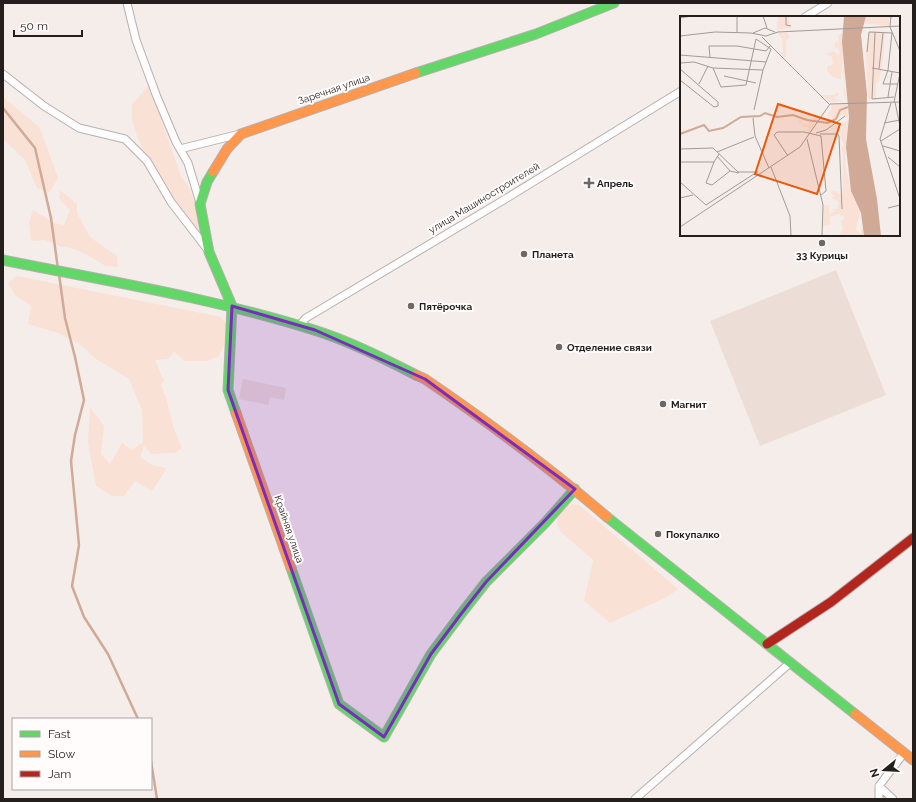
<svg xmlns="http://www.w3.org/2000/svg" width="916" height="802" viewBox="0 0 916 802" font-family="Raleway,sans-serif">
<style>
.built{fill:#ecded7}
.green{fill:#fae1d6}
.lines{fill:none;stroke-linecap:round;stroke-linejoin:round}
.stream{stroke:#d0aa97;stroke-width:2.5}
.street-casing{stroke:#b6b0ae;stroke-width:9}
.fast-casing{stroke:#b6b0ae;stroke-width:11}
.slow-casing{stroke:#b6b0ae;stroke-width:11}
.jam-casing{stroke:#b6b0ae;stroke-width:11}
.street{stroke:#fefcfc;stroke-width:7}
.fast{stroke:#63d668;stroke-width:9}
.slow{stroke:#ff974d;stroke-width:9}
.jam{stroke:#b3261e;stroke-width:9}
.marked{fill:#7b2cbf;fill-opacity:0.2;stroke:#7b2cbf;stroke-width:3;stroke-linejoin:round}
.poi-dot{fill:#6d6765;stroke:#fffcfb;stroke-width:1.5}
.labels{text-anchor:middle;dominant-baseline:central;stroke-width:4;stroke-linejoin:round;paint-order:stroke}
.street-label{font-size:10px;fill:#241f1d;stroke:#fffcfb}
.poi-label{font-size:10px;font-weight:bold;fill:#241f1d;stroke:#fffcfb;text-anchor:start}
.inset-river{fill:none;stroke:#d0aa97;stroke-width:2}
.inset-road{fill:none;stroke:#a19b98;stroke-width:1}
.view{fill:#e8590c;fill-opacity:0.15;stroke:#e8590c;stroke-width:2}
.inset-edge{fill:none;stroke:#241f1d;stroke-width:2}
</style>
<rect width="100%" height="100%" fill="#f5edea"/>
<path class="built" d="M836 270 886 395 760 446 710 321Z
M243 379 286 388 284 400 270 397 268 405 239 399Z"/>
<path class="green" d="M149 85 181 176C193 190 199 212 198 231 173 199 143 162 133 123 131 117 132 110 132 104Z
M3 97 40 128 58 178 50 192 37 188 25 160 3 139Z
M60 190 77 204V213L90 237 117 256 118 267 105 266 98 261 81 252 67 247H61L45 240 31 241 29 222 33 210 55 223 64 225 70 210 59 198Z
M17 276 221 317 227 325 226 340 219 356 207 361H185L174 352 168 359 155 360 164 381 161 385 166 397 174 429 182 448 175 453 151 454 144 446 140 457 152 465 166 468 162 476 152 491 135 481 124 496H112L96 486 88 443 90 407 104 426 101 454 110 464 122 443 132 450 143 442 142 410 129 379 96 359 81 345 58 333 28 324 31 306 15 295 8 283Z
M572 504 579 505 678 589 669 596 610 623 584 601 593 560 561 532 557 525V516L565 507Z"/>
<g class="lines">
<path class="stream" d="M3 108 35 148 51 218 58 269
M59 274 65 318 75 357 84 400 75 435 71 461 79 545 72 586 84 617 108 654 138 719
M151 761 157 799"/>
<defs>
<path id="street" d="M127 3 136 40 157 97 176 142 188 163 200 203
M805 17 828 3
M3 74 44 106 79 128 125 139 147 161 171 202 208 250
M180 149 240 134
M300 325 306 318 502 201 681 91
M879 786 893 799
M635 799 790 663
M879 799V786L904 753"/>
<path id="fast" d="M416 73 536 34 614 3
M213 172 207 182 200 204 209 252 232 306 228 390 236 413
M3 260C107 281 212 298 314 330 349 341 383 358 416 375
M607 517 855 714
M291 568 339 704 384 737 431 654 461 614 486 582 545 523 575 489"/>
<path id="slow" d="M213 172 227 149 241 134 416 73
M416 375 425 379C488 422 549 467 607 517
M236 413 291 568
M855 714 913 760"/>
<path id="jam" d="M767 644 831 602 913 538"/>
</defs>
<use href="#street" class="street-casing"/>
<use href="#fast" class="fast-casing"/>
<use href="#slow" class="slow-casing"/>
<use href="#jam" class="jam-casing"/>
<use href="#street" class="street"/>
<use href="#fast" class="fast"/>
<use href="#slow" class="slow"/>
<use href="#jam" class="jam"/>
</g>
<path class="marked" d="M232 306 315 330 425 379 575 489 486 582 461 614 431 654 384 737 339 704 228 390Z"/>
<g class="poi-dot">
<path d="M587 177h4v4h4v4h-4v4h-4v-4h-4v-4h4z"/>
<circle cx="822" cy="243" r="4"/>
<circle cx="524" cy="254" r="4"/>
<circle cx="411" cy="306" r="4"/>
<circle cx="559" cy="347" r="4"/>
<circle cx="663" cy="404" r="4"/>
<circle cx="658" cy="534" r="4"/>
</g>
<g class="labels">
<g class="street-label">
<text transform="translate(334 89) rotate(-19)">Заречная улица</text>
<text transform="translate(484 198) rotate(-31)">улица Машиностроителей</text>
<text transform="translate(289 529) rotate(71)">Крайняя улица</text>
</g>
<g class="poi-label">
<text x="597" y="183">Апрель</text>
<text x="532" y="254">Планета</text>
<text x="822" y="255" text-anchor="middle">33 Курицы</text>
<text x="419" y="306">Пятёрочка</text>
<text x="567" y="347">Отделение связи</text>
<text x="671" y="404">Магнит</text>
<text x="666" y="534">Покупалко</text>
</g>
</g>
<g transform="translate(680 16)">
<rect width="220" height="220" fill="#f5edea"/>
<path d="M98 0 115 3H109L111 12 97 14ZM186 0H210L209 10 183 7ZM194 15 205 16 203 43 199 65 196 67V83H188L186 36 189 16ZM98 17H107L110 21 106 25V40L104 42 99 35 103 36 102 22ZM162 17 166 43 164 69 167 85 164 78 163 39 161 63 153 61 147 55V51L153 48 152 41 145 38 153 35 160 40 159 33 151 30H156L154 28 157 25 159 29 158 20ZM157 76 159 79 153 82 163 85 150 86 141 79H154ZM167 87 168 103 163 98 149 108 144 107 153 101H147L152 93 150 89ZM134 102H138L130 117 127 116 128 111H121L122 108 118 107 120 103 126 105H122V108H128ZM168 104 165 149 171 175 180 196 176 214 181 218 182 210 184 220H170V217L168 220H159L163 213 161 205 165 202 159 198 150 201V197L155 195 151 193H157L159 186 151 181H155L150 176 156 175 160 179 163 173V137L161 133 164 129 160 121 163 107ZM144 189H149L150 209 143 210Z" fill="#fae1d6"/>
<path d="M164 0H186L181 19 187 78 186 123 197 183 201 220H184L181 197 171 175 166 131 169 101 162 26Z" fill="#d0aa97"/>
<path class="inset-river" d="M0 118 24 109 29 115 43 112 61 101 80 100 85 97 97 101 113 99 127 104 148 107 156 103 160 94 168 91"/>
<path class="inset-road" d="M57 0V16M83 0 87 12M106 0V9L111 10M211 0 210 11 220 35M0 2 12 0M195 16 192 83 214 81M73 17 85 12 95 16M212 17 208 54 203 68H218M0 20 35 16 71 17 86 20 98 16 220 10M82 21 149 88M187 36 189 16 212 17M0 39 86 46M30 42 29 30H57L86 35 91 29M0 47 14 46 33 52 83 54M33 52 41 71 66 69 76 23 91 33M192 52 220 57M0 53 38 86V90L34 91 0 64M199 53 203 17M44 60 76 67M19 68 28 50M208 81 212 56M214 86 220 57M215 86 220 110M211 87 200 123 220 183M74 94 83 54 91 33M73 102 75 120 89 152M204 107 220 104M136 117 146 114 165 100M140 118H158L159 120 162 193M127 123 143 189 142 220M201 125 220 113M203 130 220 135M0 133 33 132 58 156H78M37 136 74 121M37 140 50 155 59 157M108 140 94 119 97 116H124L141 120 146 175 141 179M208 141 220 151M0 146H34L39 138M34 146 26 167 32 169 50 155M91 151 110 200 111 220M0 166 26 189 77 156M0 182 13 179M208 192 220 189M0 211 120 131 150 88 220 86"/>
<path class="view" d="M98 88 160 108 137 178 75 158Z"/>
<rect width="220" height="220" class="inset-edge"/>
</g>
<rect width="916" height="802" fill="none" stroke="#241f1d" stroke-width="8"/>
<rect x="12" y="718" width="140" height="72" fill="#fffcfb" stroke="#a7a4a2"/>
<rect x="20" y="731" width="20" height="6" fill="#63d668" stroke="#a7a4a2"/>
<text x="48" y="738" font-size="12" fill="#241f1d">Fast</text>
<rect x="20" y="751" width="20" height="6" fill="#ff974d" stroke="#a7a4a2"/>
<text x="48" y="758" font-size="12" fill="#241f1d">Slow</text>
<rect x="20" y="771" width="20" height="6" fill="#b3261e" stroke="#a7a4a2"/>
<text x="48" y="778" font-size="12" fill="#241f1d">Jam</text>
<g transform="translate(884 770) rotate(252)" stroke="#fffcfb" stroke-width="3" paint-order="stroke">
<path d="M0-3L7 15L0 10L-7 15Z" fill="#241f1d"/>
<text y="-6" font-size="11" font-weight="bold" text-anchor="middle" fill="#241f1d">N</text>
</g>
<path d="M14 30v6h68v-6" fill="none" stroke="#241f1d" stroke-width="2"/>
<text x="20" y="30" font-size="12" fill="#241f1d" stroke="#fffcfb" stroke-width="3" paint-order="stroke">50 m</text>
</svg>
